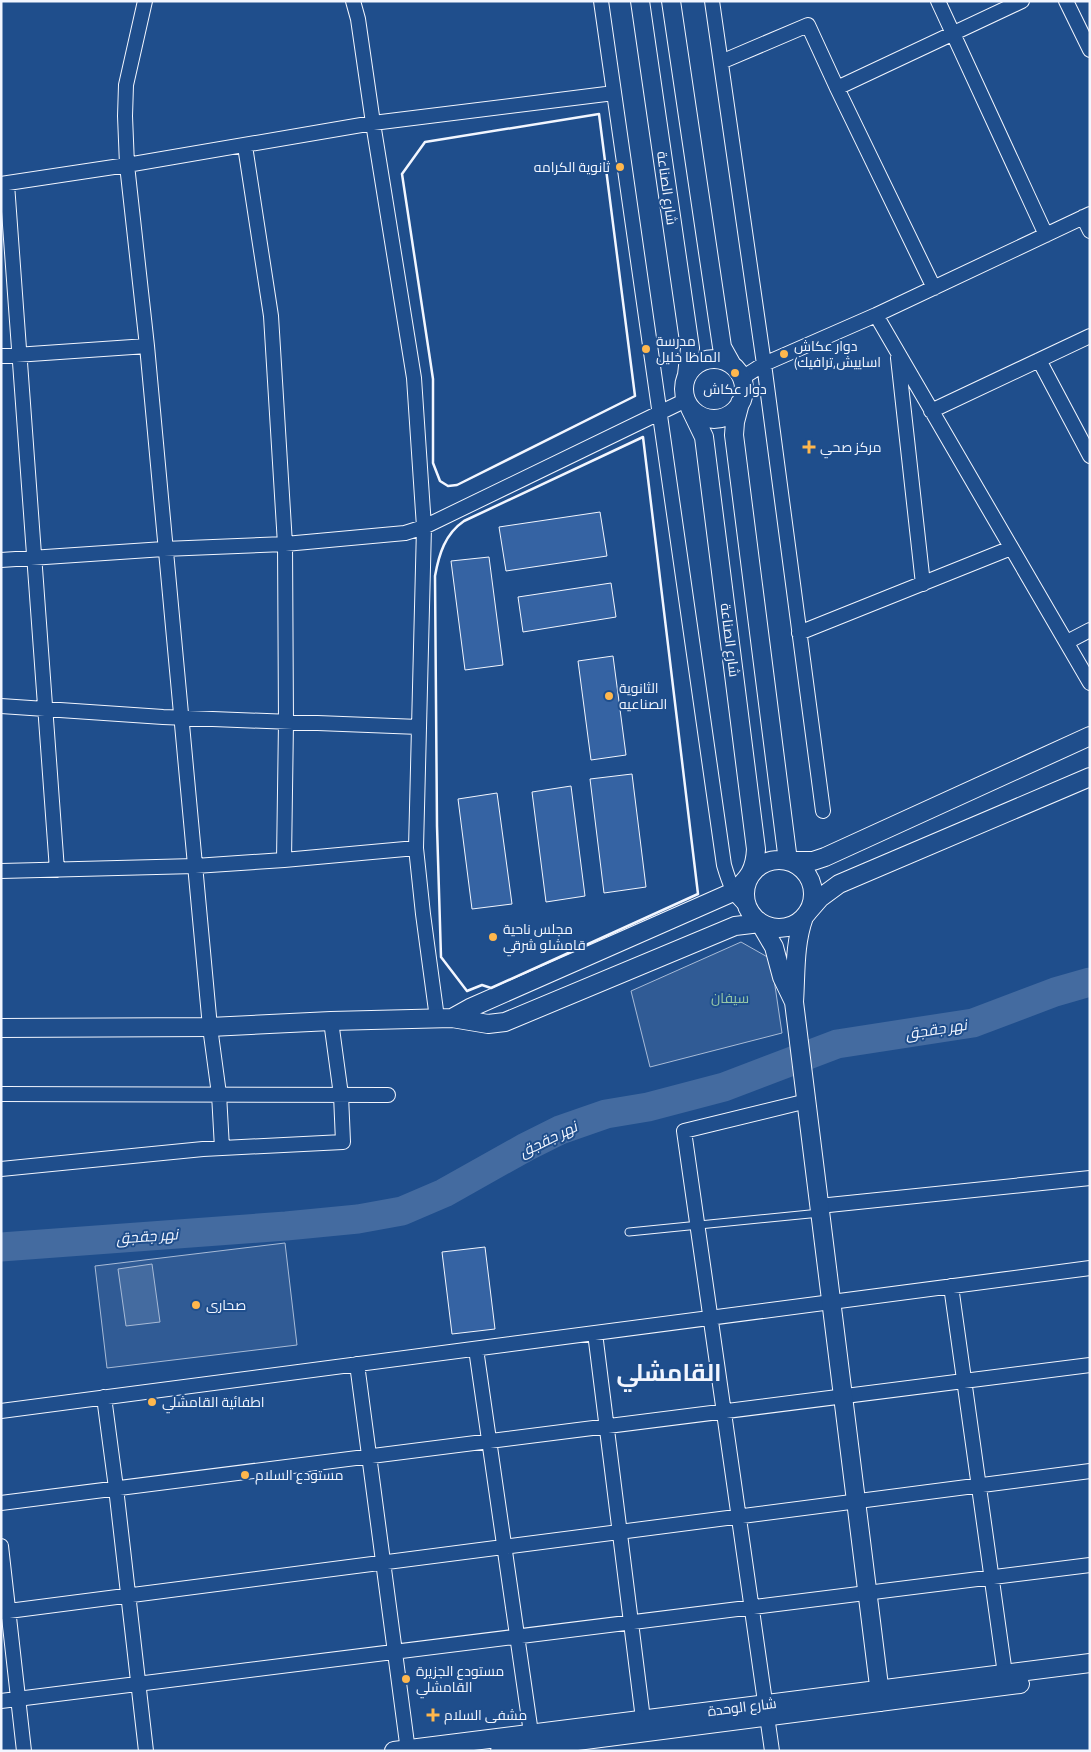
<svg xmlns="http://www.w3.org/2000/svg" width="1091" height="1752" viewBox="0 0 1091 1752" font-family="'PT Sans Narrow',Cairo,sans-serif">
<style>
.built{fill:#305b95;stroke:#a8bbd7}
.water{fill:#446ba0;stroke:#a8bbd7}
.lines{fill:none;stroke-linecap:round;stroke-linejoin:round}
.river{stroke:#446ba0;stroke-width:29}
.building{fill:#3563a3;stroke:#f2f6ff}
.service-casing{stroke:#f2f6ff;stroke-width:9}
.minor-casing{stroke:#f2f6ff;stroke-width:16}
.tertiary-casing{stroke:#f2f6ff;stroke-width:20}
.service{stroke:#1f4e8c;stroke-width:7}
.minor{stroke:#1f4e8c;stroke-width:14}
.tertiary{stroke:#1f4e8c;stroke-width:18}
.wall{stroke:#f2f6ff;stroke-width:2.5}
.poi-dot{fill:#ffb74d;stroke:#1f4e8c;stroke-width:2}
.labels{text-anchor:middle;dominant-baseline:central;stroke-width:4;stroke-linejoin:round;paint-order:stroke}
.poi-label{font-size:14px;fill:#f2f6ff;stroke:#1f4e8c;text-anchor:start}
.street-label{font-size:14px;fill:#f2f6ff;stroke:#1f4e8c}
.park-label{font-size:14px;fill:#97c8a6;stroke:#1f4e8c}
.water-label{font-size:15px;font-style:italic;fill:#f2f6ff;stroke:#1f4e8c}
.town-label{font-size:24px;font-weight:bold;fill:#f2f6ff;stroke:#1f4e8c}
</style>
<rect width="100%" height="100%" fill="#1f4e8c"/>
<path class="built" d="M741 942 771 959 782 1033 650 1067 631 991Z
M285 1243 297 1345 107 1368 95 1266Z"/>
<path class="water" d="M152 1264 160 1322 126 1326 118 1269Z"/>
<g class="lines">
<path class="river" d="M1 1247 286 1226 358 1219 402 1211 444 1193 526 1147 560 1130 606 1114 648 1107 724 1087 837 1044 973 1023 1055 992 1090 982"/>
</g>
<path class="building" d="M600 512 607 556 506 571 499 527Z
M489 557 503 665 465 670 451 561Z
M611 583 616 617 523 632 518 597Z
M613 656 626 755 591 760 578 661Z
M632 774 646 887 604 893 590 779Z
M571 786 585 896 546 902 532 792Z
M497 793 512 904 472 909 458 799Z
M485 1247 495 1329 452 1334 442 1252Z"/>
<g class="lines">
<defs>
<path id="service" d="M629 1232 820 1213"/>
<path id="minor" d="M145 1 126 85 125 116 127 165 147 346 210 1027 219 1094 222 1148
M353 1 358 19 373 123 414 378 424 527 416 848 423 914 437 1018
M601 1 724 865C729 882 733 895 747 906
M712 1 764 364 823 811
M938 1 1046 235
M1066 1 1090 50
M721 62 808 25 837 88 934 288
M837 88 1022 1
M245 146 271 316 285 544 286 722 284 860
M1 184 127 165 373 123 614 93
M7 184 57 870
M1083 217 1090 231
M876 315 1090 683
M1 356 147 346
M898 358 923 584
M1039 360 1090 456
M742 378 764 364 876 315 1090 214
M931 411 1090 336
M1 560 164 549 285 544 405 533 424 527 686 400
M799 633 1011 548
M1067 642 1090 630
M1 706 163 717 419 727
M1 871 195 866 284 860 416 848
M1 1094 388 1095
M1 1169 203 1149 343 1142 341 1095 331 1021
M819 1206 1090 1178
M951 1286 1005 1674
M595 1333 643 1719
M476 1349 531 1733
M357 1364 408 1751
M104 1397 116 1488 146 1751
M1 1411 1090 1268
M1 1503 1090 1365
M1 1546 24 1751
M1 1612 1090 1471
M1 1701 1090 1565
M772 1751 684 1131 807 1101"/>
<path id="tertiary" d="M640 1 690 348 687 375
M671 1 722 347 732 365
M684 389a30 30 0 1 1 60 0a30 30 0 1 1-60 0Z
M740 403 735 422 734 435 788 861H813L825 857 1090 736
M745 894a34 34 0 1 1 68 0a34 34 0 1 1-68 0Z
M807 913 820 898 839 884 1090 777
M804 917C794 945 796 973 794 1002L881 1702
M452 1018 470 1008 733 892C749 878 755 870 756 849L704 437 690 408
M1 1028 210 1027 331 1021 452 1018 488 1024 505 1022 735 926 760 923 774 947 782 977 794 1002
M394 1751 1090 1663
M500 1751 1020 1684"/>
</defs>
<use href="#service" class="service-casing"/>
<use href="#minor" class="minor-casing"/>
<use href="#tertiary" class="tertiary-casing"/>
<use href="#service" class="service"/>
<use href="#minor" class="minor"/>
<use href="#tertiary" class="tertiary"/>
<path class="wall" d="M599 114 635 396 457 485 448 486 440 481 433 463V379L402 174 425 142Z
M643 437 698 894 491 988 482 985 467 991 441 957 437 826 435 576C439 554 445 534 464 521Z"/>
</g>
<g class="poi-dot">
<circle cx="620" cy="167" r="5"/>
<circle cx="646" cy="349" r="5"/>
<circle cx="784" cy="354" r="5"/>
<circle cx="735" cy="373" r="5"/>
<path d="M806.5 439.5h5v5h5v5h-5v5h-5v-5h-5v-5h5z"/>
<circle cx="609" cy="696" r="5"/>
<circle cx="493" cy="937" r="5"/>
<circle cx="196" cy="1305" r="5"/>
<circle cx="152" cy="1402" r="5"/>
<circle cx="245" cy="1475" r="5"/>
<circle cx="406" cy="1679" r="5"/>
<path d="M430.5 1707.5h5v5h5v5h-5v5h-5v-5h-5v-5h5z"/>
</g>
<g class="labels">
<g class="poi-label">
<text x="610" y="167" text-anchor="end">ثانوية الكرامه</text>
<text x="656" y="341">مدرسة<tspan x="656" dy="16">الماظا خليل</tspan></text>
<text x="794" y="346">دوار عكاش<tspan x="794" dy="16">(اساييش٫ترافيك</tspan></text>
<text x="735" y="389" text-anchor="middle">دوار عكاش</text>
<text x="820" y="447">مركز صحي</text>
<text x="619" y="688">الثانوية<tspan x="619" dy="16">الصناعيه</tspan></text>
<text x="503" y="929">مجلس ناحية<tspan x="503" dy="16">قامشلو شرقي</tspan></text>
<text x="206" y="1305">صحارى</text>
<text x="162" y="1402">اطفائية القامشلي</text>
<text x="255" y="1475">مستودع السلام</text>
<text x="416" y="1671">مستودع الجزيرة<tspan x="416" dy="16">القامشلي</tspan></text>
<text x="444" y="1715">مشفى السلام</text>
</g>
<g class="street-label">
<text transform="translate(667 188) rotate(82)">شارع الصناعة</text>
<text transform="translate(730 640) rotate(83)">شارع الصناعة</text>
<text transform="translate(742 1707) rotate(-7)">شارع الوحدة</text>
</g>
<g class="park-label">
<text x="730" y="998">سيفان</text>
</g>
<g class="water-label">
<text transform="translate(936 1029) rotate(-9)">نهر جقجق</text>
<text transform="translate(548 1139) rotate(-26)">نهر جقجق</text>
<text transform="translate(147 1236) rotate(-4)">نهر جقجق</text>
</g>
<g class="town-label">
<text x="669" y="1372">القامشلي</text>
</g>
</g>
<rect width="1091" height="1752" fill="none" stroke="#f2f6ff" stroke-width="5"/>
</svg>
